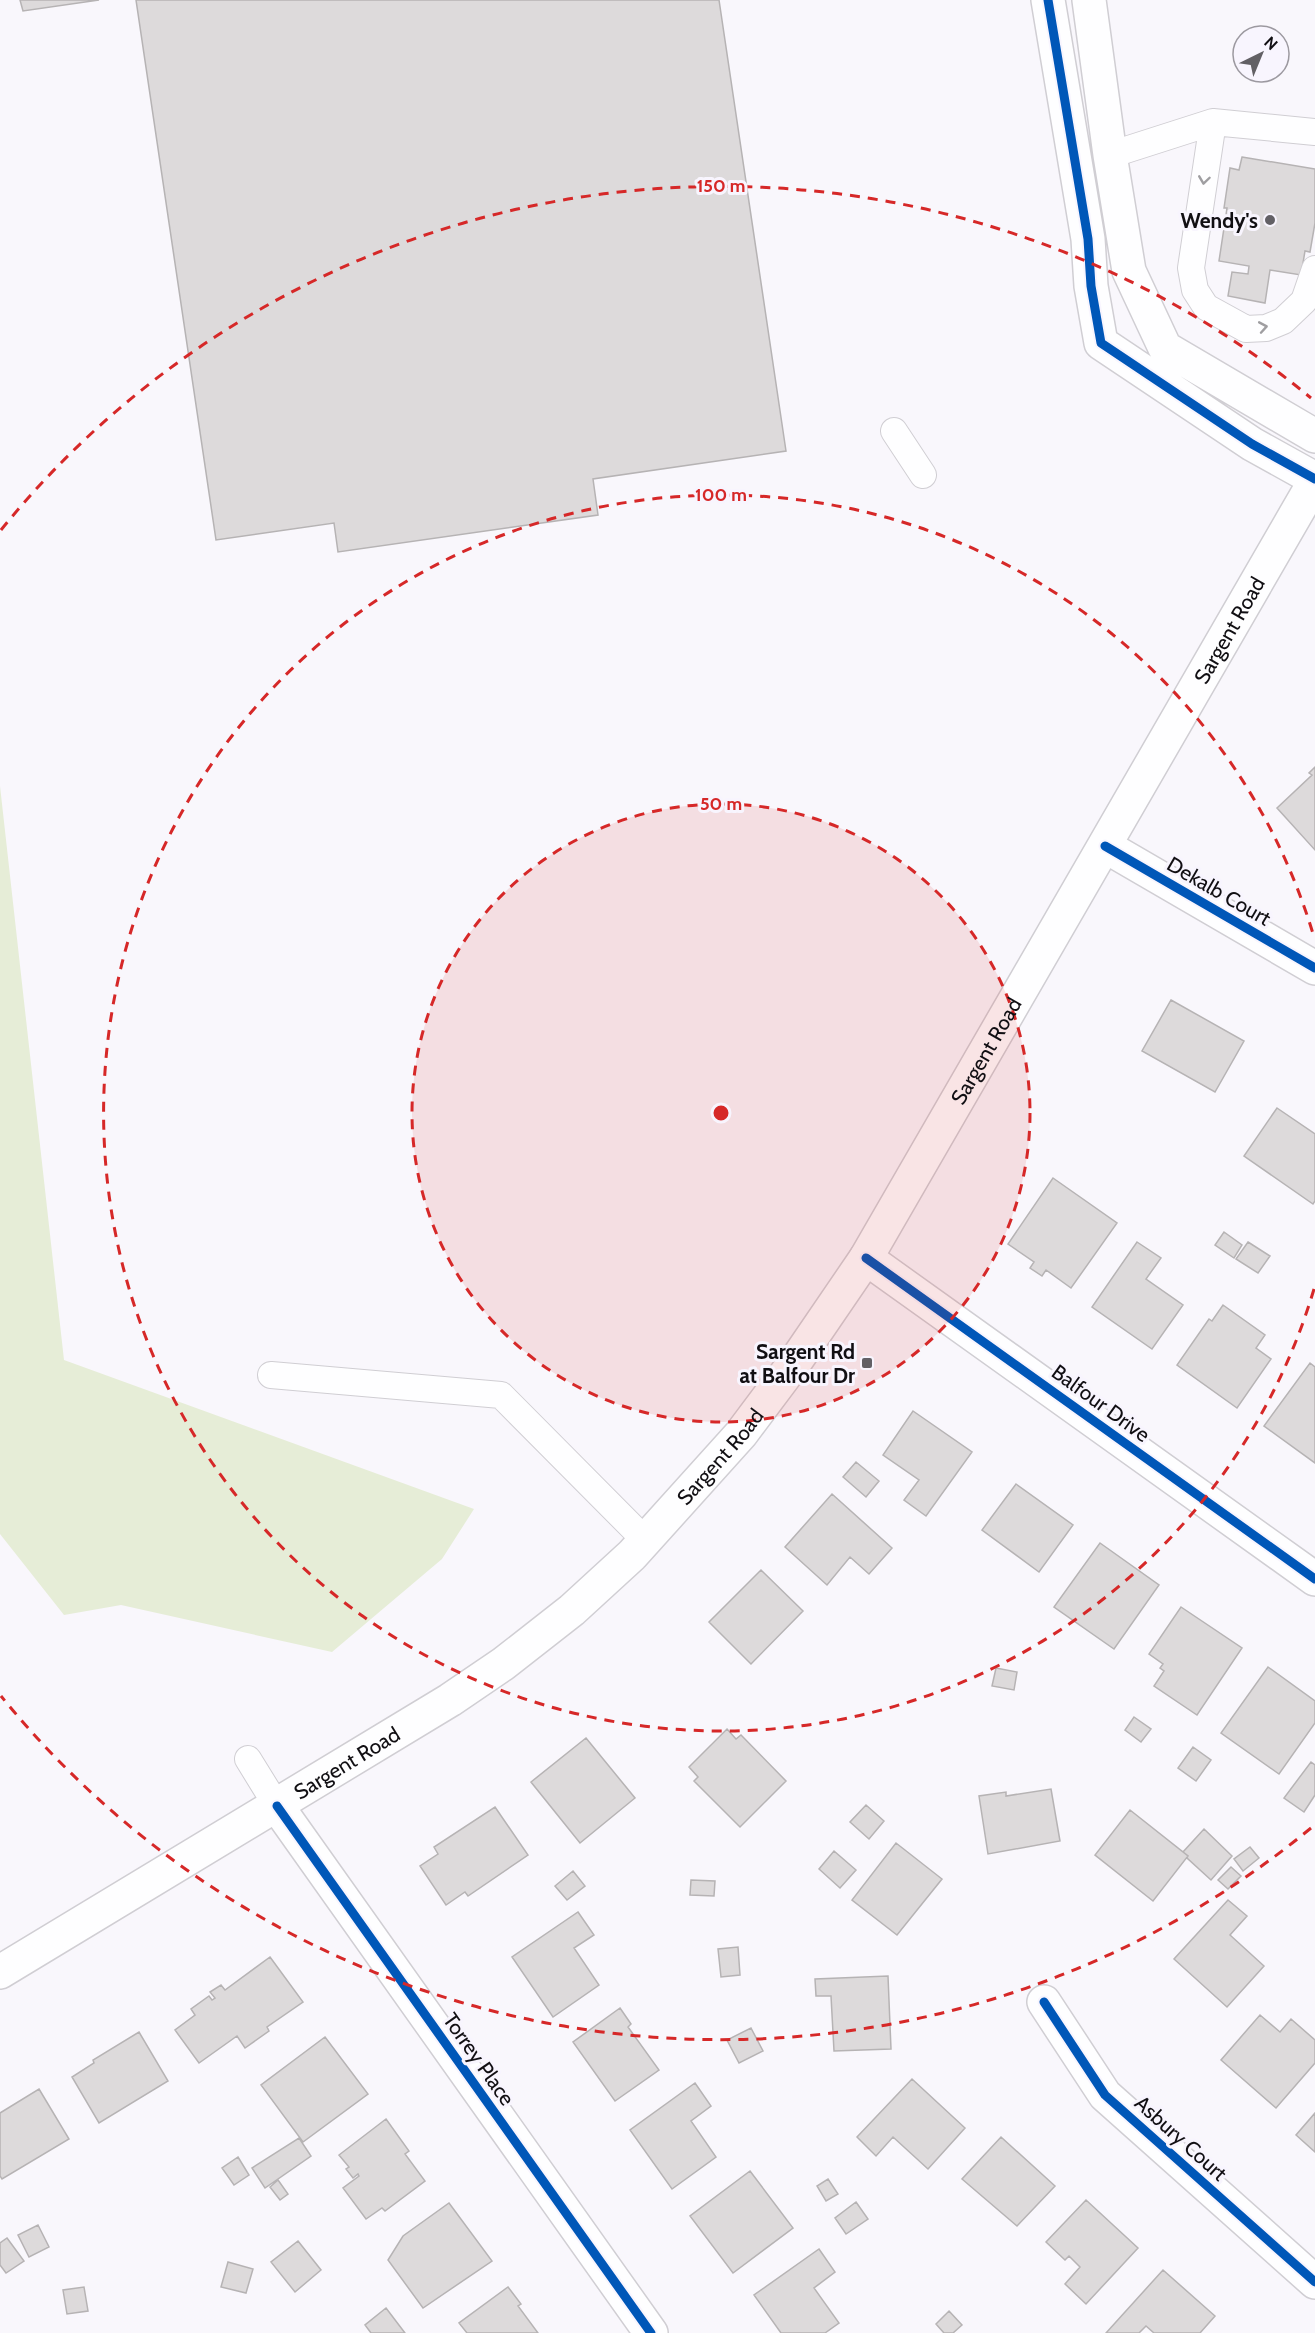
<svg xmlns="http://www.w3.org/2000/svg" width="1315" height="2333" viewBox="0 0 1315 2333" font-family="Cabin,sans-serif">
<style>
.green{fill:#e6edd7}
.building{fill:#dddadb;stroke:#b6b3b4;stroke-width:1.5}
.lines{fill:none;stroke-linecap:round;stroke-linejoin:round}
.service-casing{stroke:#d0ced3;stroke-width:28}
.minor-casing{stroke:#d0ced3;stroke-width:36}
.secondary-casing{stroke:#d0ced3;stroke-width:36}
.service{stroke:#fefeff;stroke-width:26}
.minor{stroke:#fefeff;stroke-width:33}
.secondary{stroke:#fefeff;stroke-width:33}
.cycleway-casing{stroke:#f8f5fe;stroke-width:13}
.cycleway{stroke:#0057b8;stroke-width:9}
.oneway{stroke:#9f9ea1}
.ring{fill:none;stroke:#d62828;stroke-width:3;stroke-dasharray:10 8}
.poi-dot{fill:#626065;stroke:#f8f5fe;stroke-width:2}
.labels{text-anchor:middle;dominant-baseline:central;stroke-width:6;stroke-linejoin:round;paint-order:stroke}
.poi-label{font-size:21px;font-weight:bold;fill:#110f13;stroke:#f8f5fe;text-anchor:end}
.street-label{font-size:21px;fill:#110f13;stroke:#f8f5fe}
.centre{fill:#d62828;stroke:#f8f5fe;stroke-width:3}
.ring-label{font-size:18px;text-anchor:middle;font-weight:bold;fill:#d62828;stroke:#f8f5fe;stroke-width:6;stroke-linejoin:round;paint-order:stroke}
</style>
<rect width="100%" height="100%" fill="#f9f7fc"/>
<path class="green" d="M0 786 64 1360 474 1509 442 1559 332 1652 121 1605 64 1615 0 1534Z"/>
<path class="building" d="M20 0H99L23 11Z
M136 0H719L786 451 593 479 598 515 338 552 334 523 216 540Z
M1242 157 1315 169V223L1310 252 1305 251 1301 275 1270 270 1265 303 1228 296 1232 272 1248 274 1249 266 1219 261 1227 208H1224L1230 168 1239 170Z
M1315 767V850L1277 808 1312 775 1309 773Z
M1171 1000 1244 1041 1215 1092 1142 1051Z
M1277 1108 1315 1134V1201L1313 1204 1244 1156Z
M1053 1178 1117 1223 1071 1288 1046 1270 1042 1276 1030 1268 1034 1262 1008 1244Z
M1224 1232 1242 1245 1234 1258 1215 1245Z
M1137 1242 1161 1258 1146 1279 1183 1305 1152 1349 1092 1307Z
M1248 1242 1270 1256 1258 1273 1236 1259Z
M1223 1305 1265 1335 1256 1348 1271 1359 1237 1408 1177 1365 1209 1319 1212 1321Z
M1310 1363 1315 1367V1463L1264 1426Z
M913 1411 972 1452 926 1516 904 1500 919 1480 883 1455Z
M856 1462 879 1481 866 1497 843 1477Z
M1016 1484 1073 1525 1039 1572 982 1530Z
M832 1494 892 1548 869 1574 850 1557 827 1585 785 1547Z
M1100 1543 1159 1585 1114 1649 1054 1607Z
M761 1570 803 1611 751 1664 709 1622Z
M1181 1607 1242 1648 1197 1715 1154 1686 1164 1671 1160 1668 1163 1664 1149 1654Z
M1268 1667 1315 1701V1723L1279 1774 1221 1733Z
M996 1668 1017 1672 1014 1690 992 1686Z
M1134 1717 1151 1729 1141 1742 1125 1730Z
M727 1729 736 1739 741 1735 786 1781 740 1827 694 1781 698 1777 689 1767Z
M586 1738 635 1798 580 1843 531 1782Z
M1193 1747 1211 1760 1196 1781 1178 1768Z
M1311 1762 1315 1765V1795L1304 1812 1284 1798Z
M1051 1789 1060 1841 988 1854 979 1796 1006 1792V1796Z
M866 1805 884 1821 869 1839 850 1822Z
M495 1807 528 1855 468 1896 465 1892 446 1905 420 1866 438 1854 434 1847Z
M1130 1810 1188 1856 1153 1901 1095 1855Z
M1204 1829 1232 1856 1211 1880 1187 1858 1188 1856 1183 1852Z
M896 1843 942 1879 897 1935 852 1900Z
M1250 1847 1259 1858 1243 1871 1234 1859Z
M834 1851 856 1870 840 1888 819 1869Z
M1231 1867 1241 1876 1228 1889 1218 1880Z
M573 1871 585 1886 567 1900 555 1886Z
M691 1880 715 1881 714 1896 690 1895Z
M1228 1900 1247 1916 1230 1935 1264 1966 1227 2007 1174 1959Z
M578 1912 594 1935 574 1948 599 1985 553 2017 512 1957Z
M738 1947 740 1975 721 1977 718 1949Z
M270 1957 303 2002 267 2027 269 2031 245 2048 237 2036 199 2063 175 2030 195 2015 191 2009 209 1996 212 2000 215 1998 210 1992 221 1985 225 1990Z
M888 1976 891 2049 834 2051 831 1996H816L815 1979Z
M620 2008 631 2024 628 2027 659 2070 615 2101 573 2042Z
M1260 2015 1280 2032 1291 2019 1315 2040V2063L1276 2108 1221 2060Z
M751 2028 763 2051 739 2063 727 2040Z
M139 2032 168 2081 99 2123 72 2077 94 2063 93 2060Z
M325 2037 368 2094 303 2142 261 2085Z
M912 2079 965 2128 928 2169 893 2137 876 2156 857 2137Z
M695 2083 711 2106 691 2121 716 2157 672 2189 630 2130Z
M39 2089 69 2139 2 2179 0 2176V2113Z
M1315 2113V2152L1296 2135Z
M386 2119 409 2151 405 2154 425 2181 385 2211 382 2208 366 2219 343 2188 359 2176 358 2174 353 2178 346 2169 349 2167 339 2155Z
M1001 2137 1055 2186 1017 2226 962 2179Z
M299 2138 311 2156 265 2188 252 2168Z
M238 2157 249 2175 234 2185 222 2168Z
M750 2171 793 2228 733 2273 690 2216Z
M828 2179 838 2194 826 2201 817 2186Z
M278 2180 288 2194 280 2200 270 2187Z
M1086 2200 1138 2248 1086 2304 1065 2284 1080 2267 1069 2256 1065 2260 1046 2242Z
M856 2202 868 2219 846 2234 835 2218Z
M449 2203 492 2261 423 2308 388 2260 403 2236Z
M38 2225 49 2247 29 2257 18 2235Z
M7 2238 24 2261 6 2273 0 2265V2243Z
M298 2241 321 2270 295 2292 271 2262Z
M819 2249 835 2272 814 2288 839 2323 825 2333H781L754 2295Z
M228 2262 253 2269 246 2293 221 2287Z
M1163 2270 1215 2316 1200 2333H1154L1146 2326 1139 2333H1106Z
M84 2287 88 2311 67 2314 63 2290Z
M508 2287 521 2304 518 2306 538 2333H467L459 2323Z
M386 2308 405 2333H371L365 2325Z
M949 2311 962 2325 953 2333H944L936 2324Z"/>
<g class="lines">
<defs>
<path id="service" d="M1213 122 1191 268 1195 290 1206 307 1246 329 1266 328 1283 321 1304 301 1315 269
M1110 155 1213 122 1315 132
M894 431 923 475
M271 1375 501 1395 646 1541
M248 1759 277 1806"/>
<path id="minor" d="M1048 0 1088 239 1091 286 1101 343 1252 444 1315 479
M1089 0 1110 155 1129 271 1165 348 1315 436
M1105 846 1315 968
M866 1258 1315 1579
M277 1806 651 2333
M1044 2002 1105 2095 1315 2282"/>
<g id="secondary">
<path id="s1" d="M0 1972 450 1700 503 1664 572 1610 632 1555 741 1434 795 1362 866 1258 1315 481"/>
</g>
</defs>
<use href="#service" class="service-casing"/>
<use href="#minor" class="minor-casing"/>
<use href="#secondary" class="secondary-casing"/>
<use href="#service" class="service"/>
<use href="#minor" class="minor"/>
<use href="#secondary" class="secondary"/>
<defs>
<path id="cycleway" d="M1048 0 1088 239 1091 286 1101 343 1252 444 1315 479
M1105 846 1315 968
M866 1258 1315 1579
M277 1806 651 2333
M1044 2002 1105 2095 1315 2282"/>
</defs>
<use href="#cycleway" class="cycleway-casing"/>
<use href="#cycleway" class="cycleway"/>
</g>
<defs><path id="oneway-chevron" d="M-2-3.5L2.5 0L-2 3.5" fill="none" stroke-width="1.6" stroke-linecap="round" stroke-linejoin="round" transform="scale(1.5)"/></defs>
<g class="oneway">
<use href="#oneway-chevron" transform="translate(1204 180) rotate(98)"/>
<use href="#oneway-chevron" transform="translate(1263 327) rotate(-10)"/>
</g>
<circle cx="721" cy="1113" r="309" fill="#d62828" fill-opacity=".12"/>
<g class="ring">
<circle cx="721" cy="1113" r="309"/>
<path d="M1314 1289A618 618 0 1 1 1314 937"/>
<path d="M1311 1828A927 927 0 0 1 1 1696M1 530A927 927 0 0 1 1311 398"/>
</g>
<g class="poi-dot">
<circle cx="1270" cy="220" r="6"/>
<rect x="861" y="1357" width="12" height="12" rx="3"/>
</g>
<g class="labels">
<g class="poi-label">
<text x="1258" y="220">Wendy's</text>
<text x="855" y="1351">Sargent Rd<tspan x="855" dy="24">at Balfour Dr</tspan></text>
</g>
<g class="street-label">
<text stroke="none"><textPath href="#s1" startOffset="1863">Sargent Road</textPath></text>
<text transform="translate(1219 891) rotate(30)">Dekalb Court</text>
<text stroke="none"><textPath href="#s1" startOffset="1377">Sargent Road</textPath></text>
<text transform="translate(1101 1403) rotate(36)">Balfour Drive</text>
<text stroke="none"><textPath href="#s1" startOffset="891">Sargent Road</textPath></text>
<text stroke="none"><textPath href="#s1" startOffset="405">Sargent Road</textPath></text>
<text transform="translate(479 2059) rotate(55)">Torrey Place</text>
<text transform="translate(1181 2138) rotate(42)">Asbury Court</text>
</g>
</g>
<circle cx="721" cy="1113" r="9" class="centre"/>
<g class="ring-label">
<text x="721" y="192">150 m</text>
<text x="721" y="501">100 m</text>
<text x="721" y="810">50 m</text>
</g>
<g transform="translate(1261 54) rotate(43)"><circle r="28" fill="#f8f5fe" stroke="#9c99a0" stroke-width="1.5"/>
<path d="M0-4.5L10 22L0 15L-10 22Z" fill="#626065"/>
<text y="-9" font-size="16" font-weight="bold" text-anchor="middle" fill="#110f13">N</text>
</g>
</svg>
